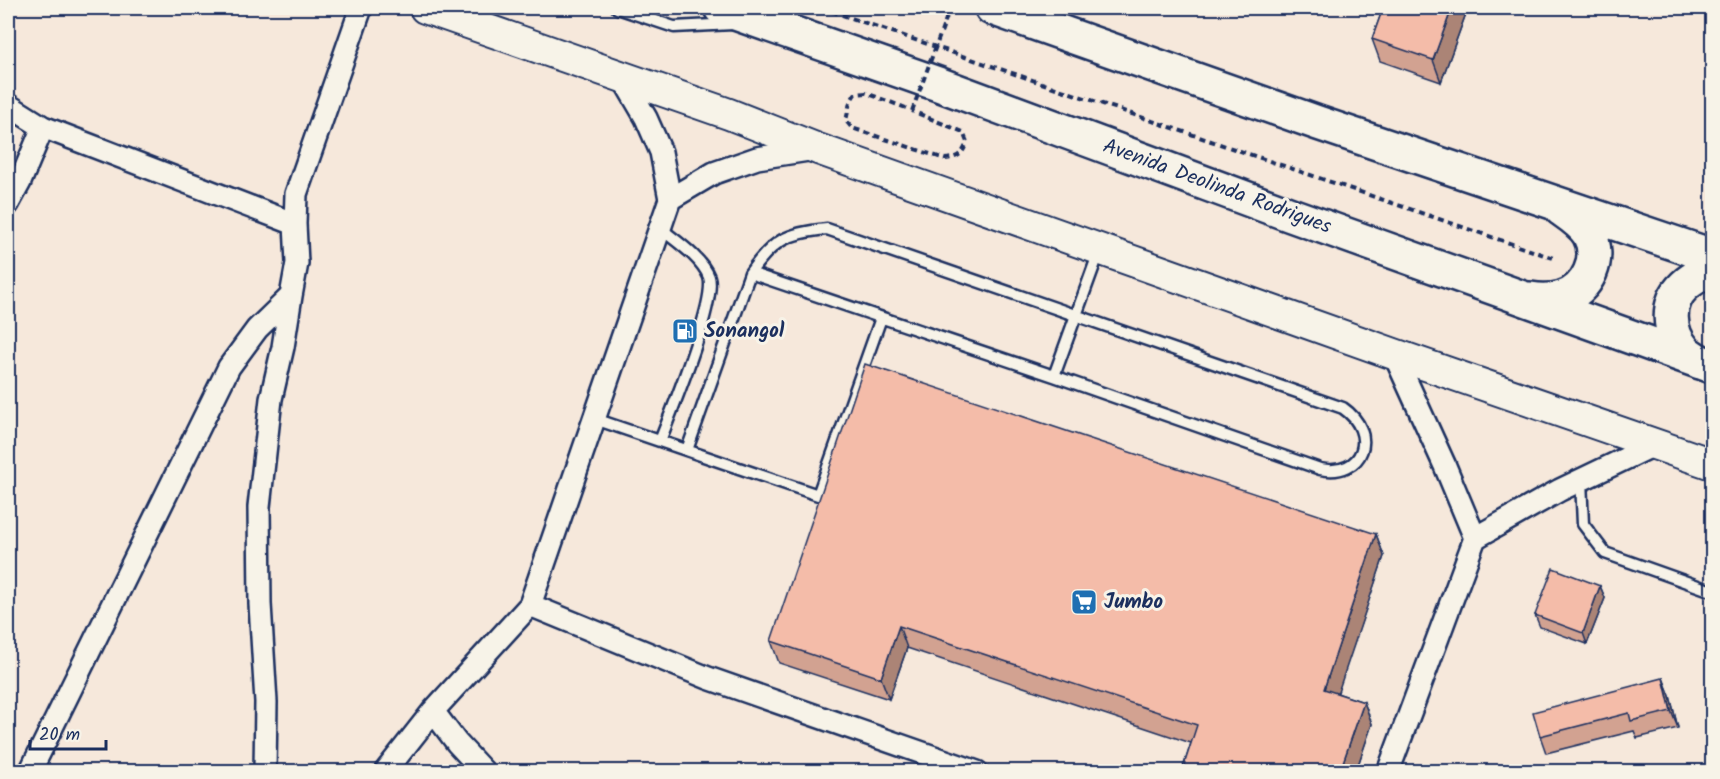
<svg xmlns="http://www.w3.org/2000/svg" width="1720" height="779" viewBox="0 0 1720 779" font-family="Kalam,sans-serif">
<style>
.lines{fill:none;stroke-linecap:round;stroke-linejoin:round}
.lane-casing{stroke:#1b2f5e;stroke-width:15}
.street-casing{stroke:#1b2f5e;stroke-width:26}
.secondary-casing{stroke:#1b2f5e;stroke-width:34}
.highway-casing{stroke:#1b2f5e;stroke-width:38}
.path{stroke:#1b2f5e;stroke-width:4;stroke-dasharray:6 4.5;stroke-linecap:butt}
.lane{stroke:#f7f3e8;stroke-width:10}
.street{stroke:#f7f3e8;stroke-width:21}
.secondary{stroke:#f7f3e8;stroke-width:30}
.highway{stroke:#f7f3e8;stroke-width:33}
.path-bridge{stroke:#1b2f5e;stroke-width:4;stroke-dasharray:6 4.5;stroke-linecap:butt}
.wall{fill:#d2a291;stroke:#1b2f5e;stroke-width:1.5}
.shaded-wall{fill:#ab8476;stroke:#1b2f5e;stroke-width:1.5}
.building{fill:#f4bca9;stroke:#1b2f5e;stroke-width:1.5}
.labels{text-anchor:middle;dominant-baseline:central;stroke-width:6;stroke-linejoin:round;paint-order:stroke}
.street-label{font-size:21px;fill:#1b2f5e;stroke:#f7f3e8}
.poi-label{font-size:21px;font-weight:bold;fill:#1b2f5e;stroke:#f7f3e8;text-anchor:start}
</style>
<rect width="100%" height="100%" fill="#f6e8db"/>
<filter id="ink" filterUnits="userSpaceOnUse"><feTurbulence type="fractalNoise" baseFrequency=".0167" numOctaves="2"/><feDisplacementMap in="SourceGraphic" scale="12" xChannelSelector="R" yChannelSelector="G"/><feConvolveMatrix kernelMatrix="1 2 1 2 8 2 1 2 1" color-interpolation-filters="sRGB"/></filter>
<g filter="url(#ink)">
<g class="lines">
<defs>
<path id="lane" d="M617 8 674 27 733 24
M1054 376 1099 252
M595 419 818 495 881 318
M660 441C671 412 717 301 709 277 702 258 676 241 660 228
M687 450 750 273C773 240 787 233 827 229L1343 408C1379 433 1364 478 1320 469L1054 376 750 273
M1581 480 1583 524 1605 553 1712 591"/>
<path id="street" d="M8 105 43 127 295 224
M670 199 714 173 757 158 815 149
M8 204 20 182 43 127
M1394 354 1445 466 1475 538
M530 605 708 678 977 772
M433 711 457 743 484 772
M30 772 229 367 257 329 291 296 297 263 295 224 296 194 361 8
M265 772 266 702 260 604 259 507 271 399 283 347 291 296
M385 772 433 711 530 605 670 199 661 152 646 118 622 77
M1388 772 1475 538 1560 490 1656 444"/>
<path id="secondary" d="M425 8 729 114 818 149 1394 354 1712 464"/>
<path id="highway" d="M721 8 938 84 1291 215 1712 366
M992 8 1318 123 1712 256
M1530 299C1541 301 1551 301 1562 298 1588 290 1602 258 1589 234 1582 223 1571 216 1561 209
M1700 362C1695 358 1688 355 1684 350 1668 332 1666 303 1684 286 1692 278 1703 273 1712 268"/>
</defs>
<use href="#lane" class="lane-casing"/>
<use href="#street" class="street-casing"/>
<use href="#secondary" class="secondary-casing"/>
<use href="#highway" class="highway-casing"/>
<path class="path" d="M822 8 1556 259
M906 108 866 93 855 94 850 102 846 121 852 128 945 159C958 158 963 154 967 142L963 132 912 111"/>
<use href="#lane" class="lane"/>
<use href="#street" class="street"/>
<use href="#secondary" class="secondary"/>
<use href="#highway" class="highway"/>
<path class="path-bridge" d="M912 111 950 8"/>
</g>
<path class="wall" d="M1383 8H1468L1441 82 1380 61 1372 39Z
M1376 534 1384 556 1337 693 1364 702 1372 724 1356 771H1184L1183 768 1191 743 907 648 889 699 779 663 771 641Z
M1600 586 1605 598 1587 644 1540 627 1535 615Z
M1663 678 1670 696 1678 728 1637 738 1634 731 1546 753 1540 736Z"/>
<path class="shaded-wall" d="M1452 8H1468L1441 82 1433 60Z
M1376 534 1384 556 1332 710 1324 689Z
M1600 586 1605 598 1587 644 1583 633Z
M899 626 907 648 889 699 881 678Z
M1663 678 1670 696 1678 728 1671 711Z
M1364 702 1372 724 1356 771H1340Z"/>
<path class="building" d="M1383 8H1452L1433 60 1372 39Z
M865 364 1376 534 1324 689 1364 702 1340 771H1192L1183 768 1197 725 899 626 881 678 771 641Z
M1553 568 1600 586 1583 633 1535 615Z
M1663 678 1671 711 1631 721 1629 713 1540 736 1533 712Z"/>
</g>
<defs>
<symbol id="fuel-square" viewBox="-11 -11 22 22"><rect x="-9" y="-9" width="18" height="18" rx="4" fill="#1f6fb2" stroke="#f7f3e8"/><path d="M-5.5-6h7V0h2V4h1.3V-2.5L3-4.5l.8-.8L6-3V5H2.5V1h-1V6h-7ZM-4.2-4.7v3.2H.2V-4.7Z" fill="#fff"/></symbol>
<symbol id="supermarket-square" viewBox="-11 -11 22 22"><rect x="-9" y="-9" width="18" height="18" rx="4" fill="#1f6fb2" stroke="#f7f3e8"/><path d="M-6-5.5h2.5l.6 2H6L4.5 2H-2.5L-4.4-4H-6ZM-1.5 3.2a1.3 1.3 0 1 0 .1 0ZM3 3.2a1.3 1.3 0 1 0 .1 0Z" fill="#fff"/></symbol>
</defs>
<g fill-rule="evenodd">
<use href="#fuel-square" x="670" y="316" width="30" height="30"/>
<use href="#supermarket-square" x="1069" y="587" width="30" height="30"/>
</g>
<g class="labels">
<g class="street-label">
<text transform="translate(1217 187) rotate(20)">Avenida Deolinda Rodrigues</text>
</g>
<g class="poi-label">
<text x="704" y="331">Sonangol</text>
<text x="1104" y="602">Jumbo</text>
</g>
</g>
<rect width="1720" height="779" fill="none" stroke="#f7f3e8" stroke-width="30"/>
<rect x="15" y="15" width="1690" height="749" fill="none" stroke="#1b2f5e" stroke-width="2" filter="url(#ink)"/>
<path d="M30 740v9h76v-9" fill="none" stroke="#1b2f5e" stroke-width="3"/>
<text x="39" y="740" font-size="18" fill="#1b2f5e" stroke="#f7f3e8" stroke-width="4.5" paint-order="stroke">20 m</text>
</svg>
